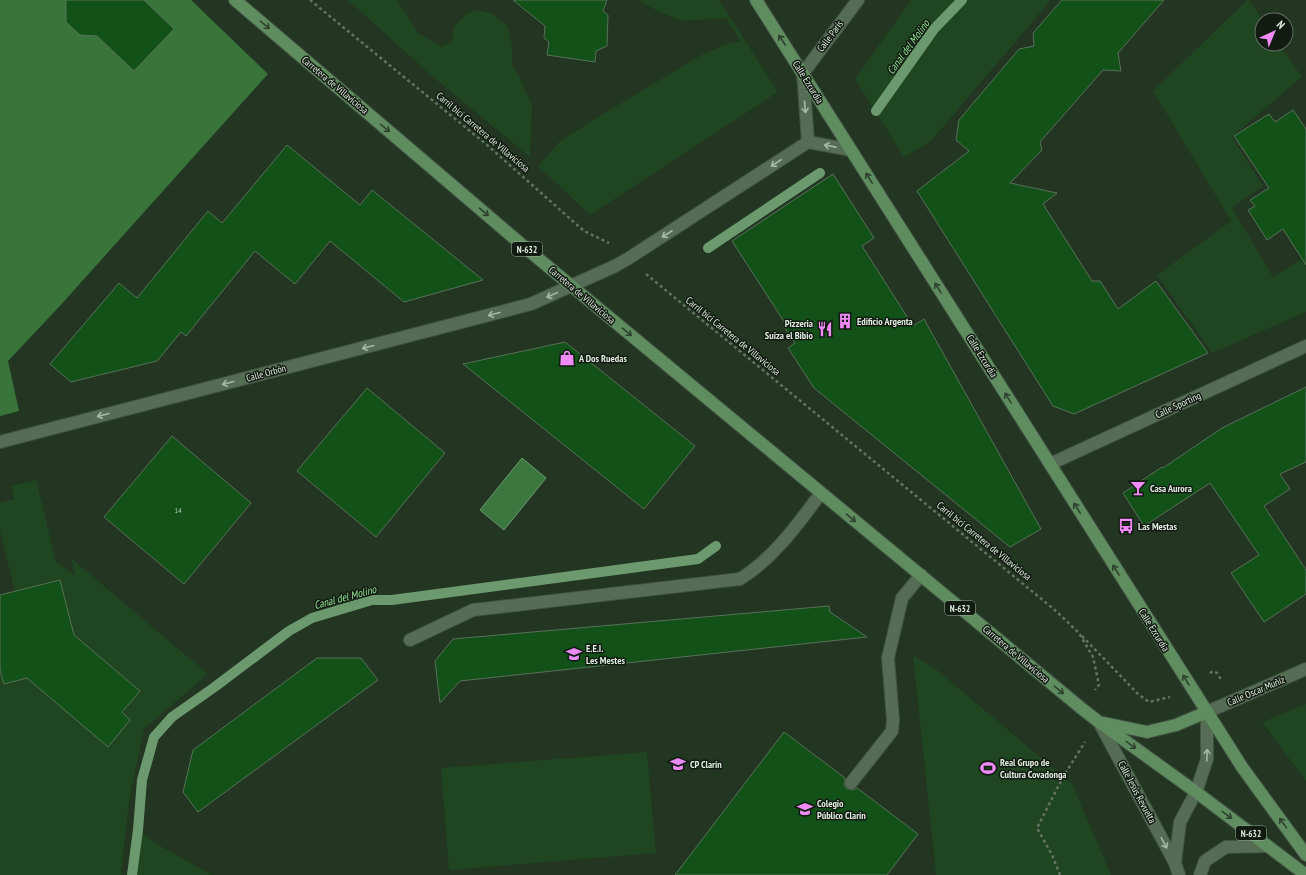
<svg xmlns="http://www.w3.org/2000/svg" width="1306" height="875" viewBox="0 0 1306 875" font-family="'PT Sans Narrow',sans-serif">
<style>
.green{fill:#1f4521}
.forest{fill:#39753b}
.water{fill:#3b773e;stroke:#6c9a6e}
.lines{fill:none;stroke-linecap:round;stroke-linejoin:round}
.stream{stroke:#6c9a6e;stroke-width:10}
.building{fill:#125219;stroke:#597058}
.lane-casing{stroke:#405341;stroke-width:14}
.street-casing{stroke:#405341;stroke-width:14}
.primary-casing{stroke:#405341;stroke-width:14}
.path{stroke:#637463;stroke-width:2.5;stroke-dasharray:3 3;stroke-linecap:butt}
.lane{stroke:#556c55;stroke-width:12}
.street{stroke:#556c55;stroke-width:12}
.primary{stroke:#608d60;stroke-width:12}
.oneway{stroke:#2d432d}
.oneway2{stroke:#a7b8a7}
.labels{text-anchor:middle;dominant-baseline:central;stroke-width:3;stroke-linejoin:round;paint-order:stroke}
.number-label{font-size:8px;fill:#abc5ac}
.shield{fill:#121b12;stroke:#a1ada0;stroke-width:1}
.shield-label{font-size:9px;font-weight:bold;fill:#deebdd}
.street-label{font-size:10px;fill:#deebdd;stroke:#121b12}
.poi-label{font-size:10px;font-weight:bold;fill:#deebdd;stroke:#121b12;text-anchor:start}
.water-label{font-size:11px;font-style:italic;fill:#92e593;stroke:#121b12}
</style>
<rect width="100%" height="100%" fill="#223622"/>
<path class="green" d="M348 0H397L418 33 442 47 452 41 454 27 466 14 478 10 491 13 508 26 512 47V65L520 78 532 106 530 157 433 77Z
M639 0H719L778 92 590 215 538 166 560 141 598 117 703 54 727 44 740 41 726 18 682 21 657 11Z
M911 0H1051L930 142 904 157 855 79Z
M1247 0H1249L1263 20 1262 44H1279L1302 77 1232 137 1263 186 1232 208 1273 277 1306 256V312L1212 353 1157 275 1231 221 1153 91Z
M36 480 56 562 75 575 71 558 208 674 144 729 129 801 121 875H0V670L4 683 27 678 108 746 130 720 122 712 15 592 0 531V503L14 499 11 486Z
M913 655 937 670 1072 784 1111 875H936Z
M1306 704V781L1262 722Z
M647 752 656 853 449 870 441 768Z
M138 830 155 843 212 875H132Z"/>
<path class="forest" d="M0 0H191L268 74 58 308 8 361 19 411 0 416Z"/>
<path class="water" d="M522 458 546 478 504 530 480 510Z"/>
<g class="lines">
<path class="stream" d="M876 111 934 29 962 0
M708 248 820 173
M132 875 138 830 142 780 154 737 172 717 216 686 289 631 312 618 372 600H392L698 559 716 546"/>
</g>
<path class="building" d="M66 0H144L174 29 134 71 97 36 80 35 66 22Z
M513 0H607L603 11 608 15 607 46 596 51 595 62 547 55 549 42 544 38 545 26Z
M1062 0H1164L1118 53 1121 71 1103 70 1040 142 1042 150 1010 183 1057 193 1043 204 1092 281H1100L1118 309 1156 281 1208 353 1074 414 1053 406 917 191 969 151 956 140 959 120 1019 49 1034 46 1033 33Z
M1293 110 1306 129V265L1283 229 1267 240 1248 210 1255 206 1250 200 1269 188 1234 136 1269 114 1275 122Z
M287 145 360 205 372 190 483 280 404 302 330 241 295 284 255 251 186 336 181 332 157 361 71 382 50 364 119 283 137 298 208 211 222 223Z
M833 174 874 238 862 246 913 326 924 319 1041 529 1010 547 814 388 788 348 795 343 784 327 785 323 732 241Z
M565 342 695 446 644 509 463 364Z
M1306 387V462L1280 474 1290 489 1264 506 1306 570V594L1264 622 1231 573 1259 555 1210 483 1144 526 1123 493 1162 467 1163 468 1222 428Z
M367 388 445 453 376 537 297 471Z
M172 436 251 503 184 584 104 517Z
M60 580 74 635 140 691 122 712 130 720 108 747 27 678 4 684 0 670V595Z
M829 606 830 612 867 637 460 681 440 703 435 661 453 639Z
M317 658H361L378 680 198 812 183 792 193 750Z
M784 732 845 778 844 785 847 789 853 790 857 788 918 834 887 875H675Z"/>
<g class="lines">
<defs>
<path id="lane" d="M851 783 892 731 893 720 888 658 902 598 921 575"/>
<path id="street" d="M808 142 803 73 858 0
M0 442 531 304 615 266 629 258 808 142 851 150
M1050 464 1306 346
M410 640 473 610 740 579C774 558 798 524 821 493
M1099 722 1175 863 1179 875
M1175 863 1180 822 1196 792 1207 759V712L1306 669
M1200 875 1205 861 1226 847 1268 846"/>
<path id="primary" d="M235 0 534 255 1081 708 1099 722 1196 792 1306 875
M756 0 1242 767 1306 855
M1104 723 1147 732 1176 725 1207 712"/>
</defs>
<use href="#lane" class="lane-casing"/>
<use href="#street" class="street-casing"/>
<use href="#primary" class="primary-casing"/>
<path class="path" d="M310 0 487 145 584 231 609 243
M646 274 1056 611 1079 633 1093 657 1099 685 1095 690
M1082 636 1138 694 1149 702 1170 697
M1210 673 1213 671 1217 673 1222 681
M1060 875 1052 855 1037 828 1063 777 1085 742"/>
<use href="#lane" class="lane"/>
<use href="#street" class="street"/>
<use href="#primary" class="primary"/>
</g>
<defs><path id="oneway-shaft" d="M-6 0H5M1.5-3L5.5 0L1.5 3" fill="none" stroke-width="1.6" stroke-linecap="round" stroke-linejoin="round"/></defs>
<g class="oneway">
<use href="#oneway-shaft" transform="translate(265 25) rotate(40)"/>
<use href="#oneway-shaft" transform="translate(782 40) rotate(-123)"/>
<use href="#oneway-shaft" transform="translate(385 128) rotate(40)"/>
<use href="#oneway-shaft" transform="translate(869 178) rotate(-122)"/>
<use href="#oneway-shaft" transform="translate(484 212) rotate(40)"/>
<use href="#oneway-shaft" transform="translate(938 288) rotate(-122)"/>
<use href="#oneway-shaft" transform="translate(627 332) rotate(40)"/>
<use href="#oneway-shaft" transform="translate(1008 398) rotate(-122)"/>
<use href="#oneway-shaft" transform="translate(1077 508) rotate(-122)"/>
<use href="#oneway-shaft" transform="translate(851 518) rotate(40)"/>
<use href="#oneway-shaft" transform="translate(1116 570) rotate(-122)"/>
<use href="#oneway-shaft" transform="translate(1186 680) rotate(-122)"/>
<use href="#oneway-shaft" transform="translate(1059 690) rotate(40)"/>
<use href="#oneway-shaft" transform="translate(1131 745) rotate(36)"/>
<use href="#oneway-shaft" transform="translate(1227 815) rotate(37)"/>
<use href="#oneway-shaft" transform="translate(1283 823) rotate(-126)"/>
</g>
<g class="oneway2">
<use href="#oneway-shaft" transform="translate(805 107) rotate(85)"/>
<use href="#oneway-shaft" transform="translate(830 146) rotate(-169)"/>
<use href="#oneway-shaft" transform="translate(776 163) rotate(147)"/>
<use href="#oneway-shaft" transform="translate(667 234) rotate(147)"/>
<use href="#oneway-shaft" transform="translate(552 295) rotate(156)"/>
<use href="#oneway-shaft" transform="translate(494 314) rotate(165)"/>
<use href="#oneway-shaft" transform="translate(368 347) rotate(165)"/>
<use href="#oneway-shaft" transform="translate(228 383) rotate(165)"/>
<use href="#oneway-shaft" transform="translate(103 415) rotate(165)"/>
<use href="#oneway-shaft" transform="translate(1207 755) rotate(-88)"/>
<use href="#oneway-shaft" transform="translate(1164 843) rotate(62)"/>
</g>
<defs>
<symbol id="building-bare" viewBox="-9 -9 18 18"><path d="M-4-6H4V6H1V3H-1V6H-4ZM-2.5-4.3h1.7v1.8h-1.7ZM.8-4.3h1.7v1.8H.8ZM-2.5-1h1.7V.8h-1.7ZM.8-1h1.7V.8H.8Z" fill="#ef8bf7" stroke="#121b12" stroke-width="2.5" paint-order="stroke"/></symbol>
<symbol id="restaurant-bare" viewBox="-9 -9 18 18"><path d="M-5-6h1v4h1v-4h1v4h1v-4h1v5L-1.5 .5V6h-2V.5L-5-1ZM5-6V6H3V1.5H1.5Q1.5-4 5-6Z" fill="#ef8bf7" stroke="#121b12" stroke-width="2.5" paint-order="stroke"/></symbol>
<symbol id="shop-bare" viewBox="-9 -9 18 18"><path d="M-5-2.5h2.3a2.7 3.5 0 0 1 5.4 0H5L5.5 6h-11ZM-1.5-2.5h3a1.5 2.3 0 0 0-3 0Z" fill="#ef8bf7" stroke="#121b12" stroke-width="2.5" paint-order="stroke"/></symbol>
<symbol id="bar-bare" viewBox="-9 -9 18 18"><path d="M-6-5H6L.8 .8V4.5H3.5V6h-7V4.5H-.8V.8Z" fill="#ef8bf7" stroke="#121b12" stroke-width="2.5" paint-order="stroke"/></symbol>
<symbol id="bus-bare" viewBox="-9 -9 18 18"><path d="M-5-6H5V4H4V6H2V4H-2V6H-4V4H-5ZM-3.5-4V0h7V-4ZM-3.5 1.2v1.5H-2V1.2ZM2 1.2v1.5H3.5V1.2Z" fill="#ef8bf7" stroke="#121b12" stroke-width="2.5" paint-order="stroke"/></symbol>
<symbol id="school-bare" viewBox="-9 -9 18 18"><path d="M0-5L7-2L0 1L-7-2ZM-4 1L0 2.5L4 1V4Q0 6-4 4Z" fill="#ef8bf7" stroke="#121b12" stroke-width="2.5" paint-order="stroke"/></symbol>
<symbol id="stadium-bare" viewBox="-9 -9 18 18"><path d="M0-5a6.5 5 0 1 0 0 10a6.5 5 0 1 0 0-10ZM-3.5-1.8h7v3.6h-7Z" fill="#ef8bf7" stroke="#121b12" stroke-width="2.5" paint-order="stroke"/></symbol>
</defs>
<g fill-rule="evenodd">
<use href="#building-bare" x="834" y="310" width="22" height="22"/>
<use href="#restaurant-bare" x="814" y="318" width="22" height="22"/>
<use href="#shop-bare" x="556" y="347" width="22" height="22"/>
<use href="#bar-bare" x="1127" y="477" width="22" height="22"/>
<use href="#bus-bare" x="1115" y="515" width="22" height="22"/>
<use href="#school-bare" x="563" y="643" width="22" height="22"/>
<use href="#school-bare" x="667" y="753" width="22" height="22"/>
<use href="#stadium-bare" x="977" y="757" width="22" height="22"/>
<use href="#school-bare" x="794" y="798" width="22" height="22"/>
</g>
<g class="labels">
<g class="number-label">
<text x="178" y="510">14</text>
</g>
<g class="shield">
<rect x="512" y="242" width="30" height="14" rx="3"/>
<rect x="945" y="601" width="30" height="14" rx="3"/>
<rect x="1236" y="826" width="30" height="14" rx="3"/>
</g>
<g class="shield-label">
<text x="527" y="249">N-632</text>
<text x="960" y="608">N-632</text>
<text x="1251" y="833">N-632</text>
</g>
<g class="street-label">
<text transform="translate(830 36) rotate(-53)">Calle París</text>
<text transform="translate(808 82) rotate(58)">Calle Ezcurdia</text>
<text transform="translate(335 85) rotate(40)">Carretera de Villaviciosa</text>
<text transform="translate(483 132) rotate(40)">Carril bici Carretera de Villaviciosa</text>
<text transform="translate(582 295) rotate(40)">Carretera de Villaviciosa</text>
<text transform="translate(733 336) rotate(39)">Carril bici Carretera de Villaviciosa</text>
<text transform="translate(982 356) rotate(58)">Calle Ezcurdia</text>
<text transform="translate(266 373) rotate(-15)">Calle Orbón</text>
<text transform="translate(1178 405) rotate(-25)">Calle Sporting</text>
<text transform="translate(984 541) rotate(39)">Carril bici Carretera de Villaviciosa</text>
<text transform="translate(1154 630) rotate(58)">Calle Ezcurdia</text>
<text transform="translate(1016 654) rotate(40)">Carretera de Villaviciosa</text>
<text transform="translate(1256 691) rotate(-23)">Calle Oscar Muñíz</text>
<text transform="translate(1137 792) rotate(62)">Calle Jesús Revuelta</text>
</g>
<g class="poi-label">
<text x="857" y="321">Edificio Argenta</text>
<text x="813" y="323" text-anchor="end">Pizzeria<tspan x="813" dy="12">Suiza el Bibio</tspan></text>
<text x="579" y="358">A Dos Ruedas</text>
<text x="1150" y="488">Casa Aurora</text>
<text x="1138" y="526">Las Mestas</text>
<text x="586" y="648">E.E.I.<tspan x="586" dy="12">Les Mestes</tspan></text>
<text x="1000" y="762">Real Grupo de<tspan x="1000" dy="12">Cultura Covadonga</tspan></text>
<text x="690" y="764">CP Clarín</text>
<text x="817" y="803">Colegio<tspan x="817" dy="12">Público Clarín</tspan></text>
</g>
<g class="water-label">
<text transform="translate(908 47) rotate(-54)">Canal del Molino</text>
<text transform="translate(345 597) rotate(-15)">Canal del Molino</text>
</g>
</g>
<g transform="translate(1274 32) rotate(44)"><circle r="19" fill="#121b12" stroke="#646e63"/>
<path d="M0-3L7 15L0 10L-7 15Z" fill="#ef8bf7"/>
<text y="-6" font-size="11" font-weight="bold" text-anchor="middle" fill="#deebdd">N</text>
</g>
</svg>
